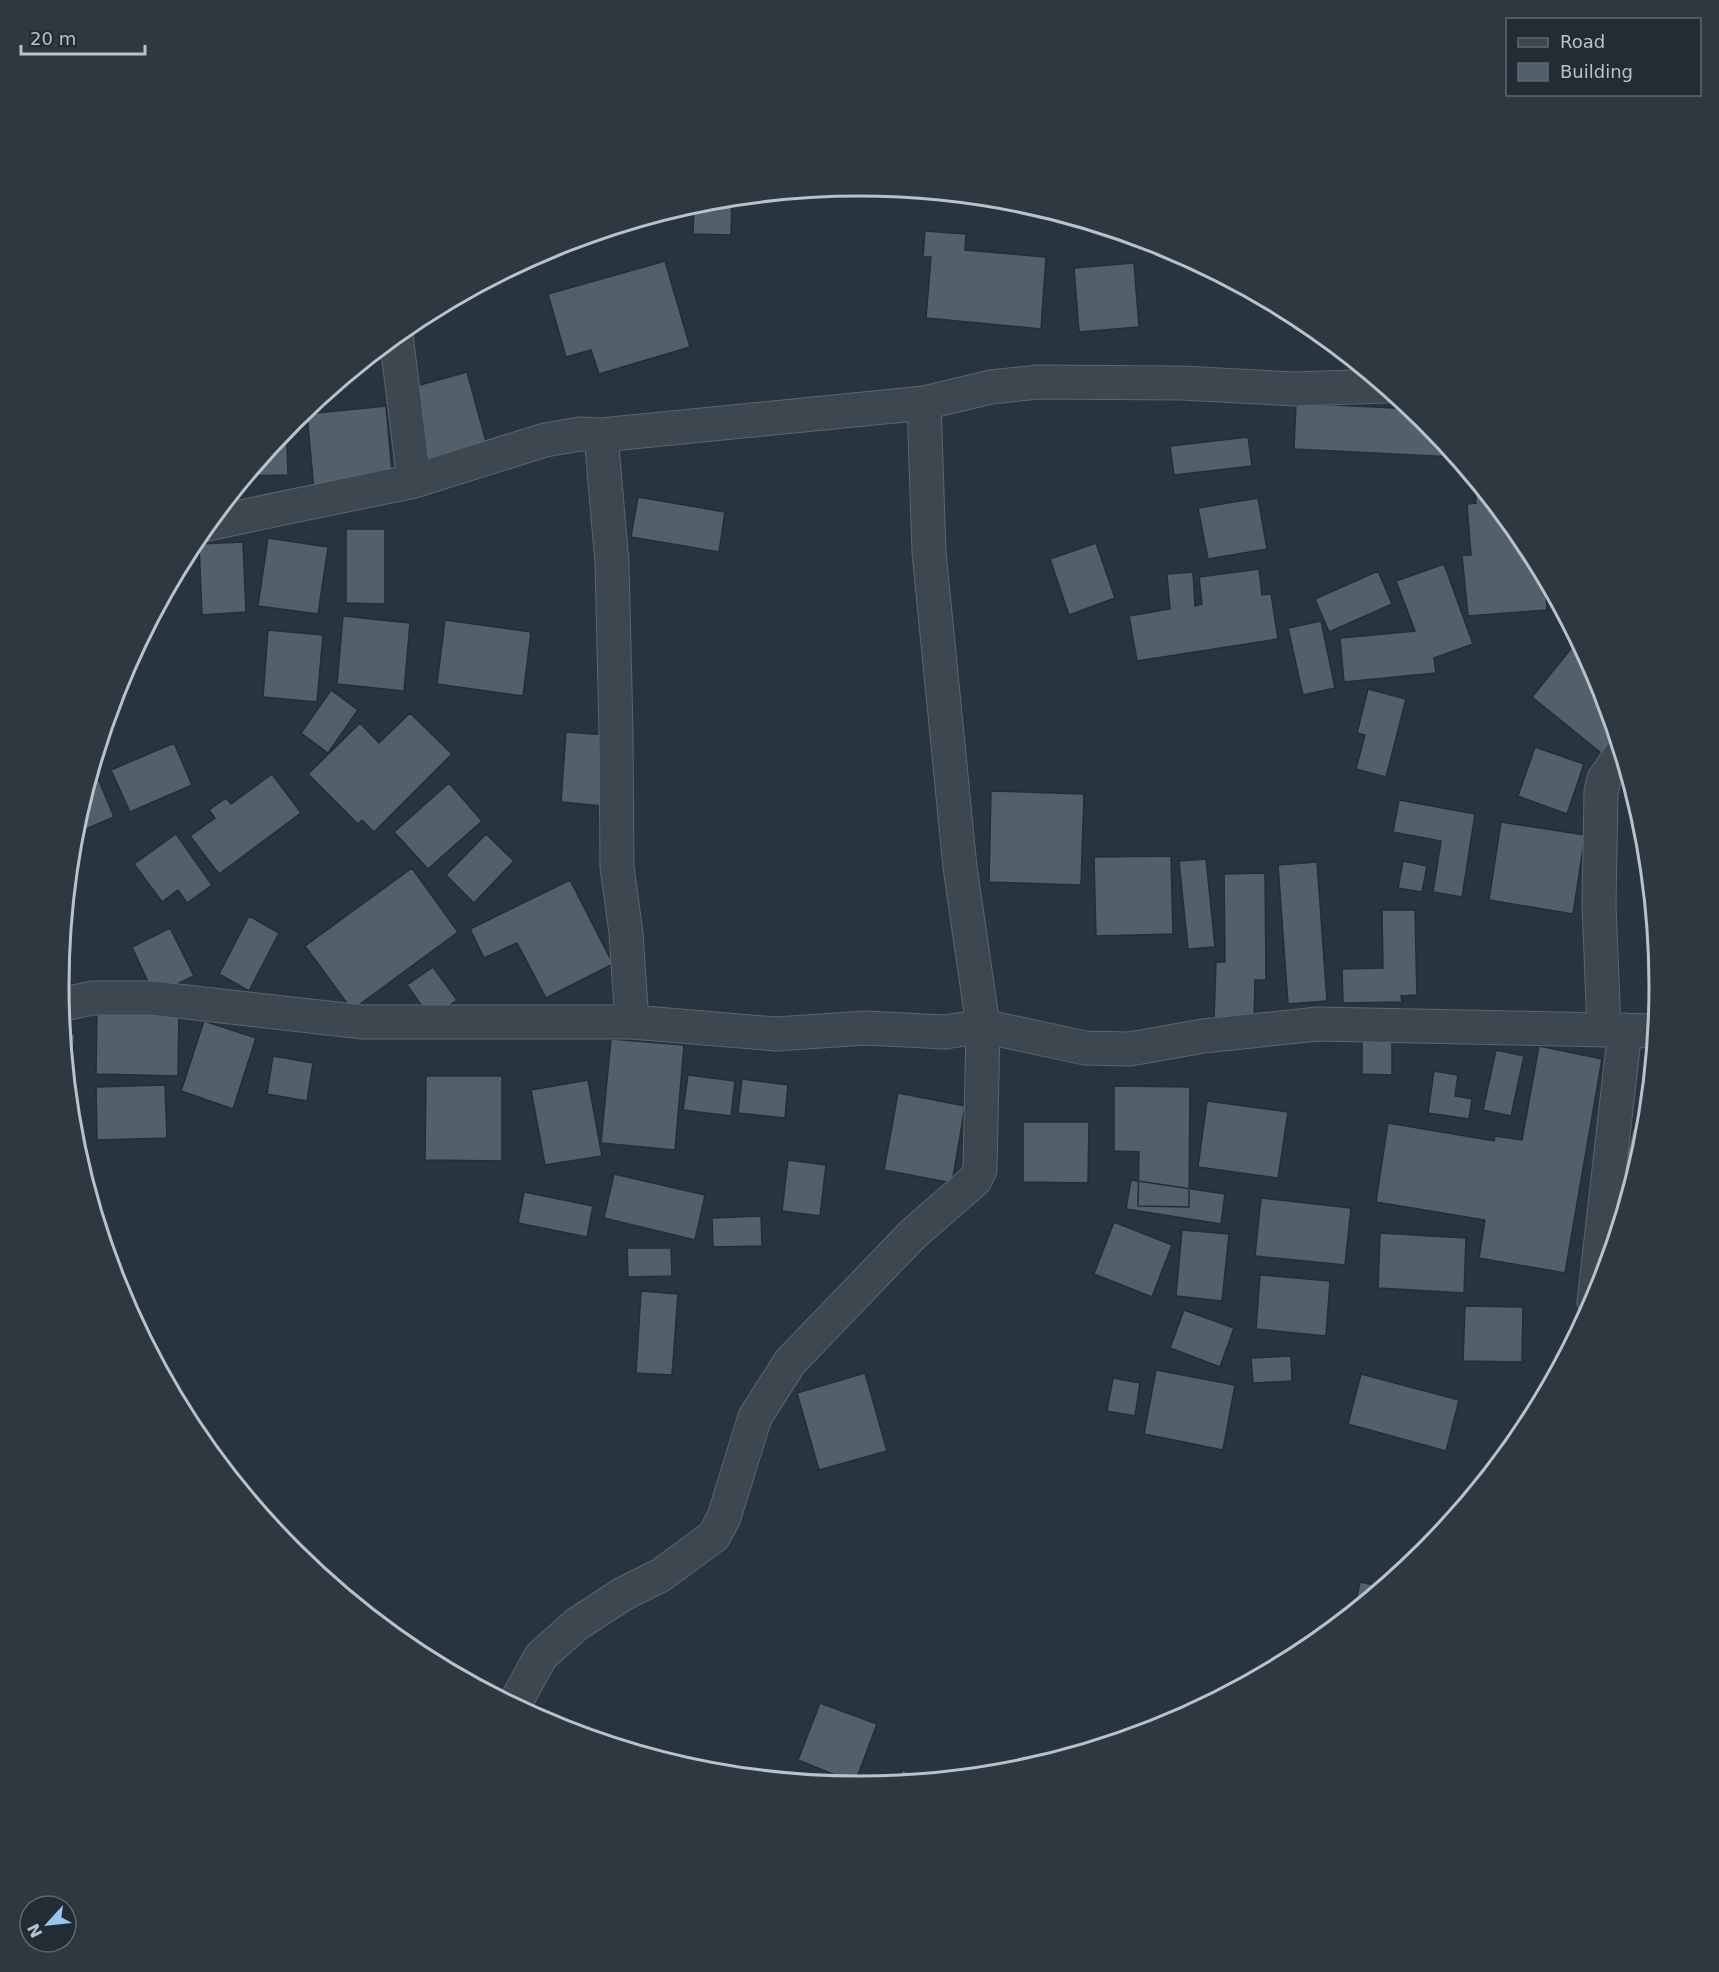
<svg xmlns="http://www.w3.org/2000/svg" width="1719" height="1972" viewBox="0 0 1719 1972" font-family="'DejaVu Sans',sans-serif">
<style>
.building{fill:#52606b;stroke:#232e37;stroke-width:1.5}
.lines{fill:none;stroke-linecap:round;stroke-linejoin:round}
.minor-casing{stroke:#5a656d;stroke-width:35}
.minor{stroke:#3c4750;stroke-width:33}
.rim{fill:none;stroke:#b9c2ca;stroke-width:3}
</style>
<rect width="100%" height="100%" fill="#283540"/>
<path class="building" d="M732 198 731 235 693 234 694 203Z
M925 231 966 234 965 250 1046 257 1041 329 926 318 931 257H923Z
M665 261 690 347 599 374 591 350 566 357 548 294Z
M1134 263 1139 327 1079 332 1074 268Z
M467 372 488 449 429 464 409 388Z
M1296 403 1413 409 1426 420 1453 453V457L1294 449Z
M386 406 393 484 314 491 307 414Z
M1248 437 1252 466 1174 475 1170 446Z
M274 443H287L288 475 247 476Z
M1475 480 1526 541 1545 577 1547 610 1468 616 1462 555H1471L1467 504 1476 503Z
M638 497 725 512 719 552 631 537Z
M1258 498 1267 549 1208 559 1198 508Z
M346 529H385V604L346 603Z
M268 538 328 547 318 614 258 606Z
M243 542 246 612 202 615 199 544Z
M1096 543 1115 598 1069 615 1050 559Z
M1444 564 1473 644 1434 658 1436 673 1344 682 1340 638 1415 631 1396 581Z
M1259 569 1262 595 1271 594 1278 639 1137 661 1129 616 1170 609 1167 574 1193 572 1195 606 1202 604 1199 577Z
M1378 571 1392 604 1329 632 1315 599Z
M343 616 410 623 404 691 337 684Z
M445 620 531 632 523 696 437 684Z
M1321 621 1335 688 1303 695 1288 628Z
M268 630 323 635 317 702 263 697Z
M1574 645 1586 655 1600 680 1618 742 1606 757 1532 697Z
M1368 689 1406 699 1386 777 1356 769 1365 735 1357 733Z
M331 690 358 710 328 753 301 733Z
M410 713 452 754 374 832 362 820 358 824 308 774 360 723 379 743Z
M566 732 608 735 603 806 561 802Z
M174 743 192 785 130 812 111 770Z
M1535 747 1584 764 1567 814 1518 796Z
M95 771 114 817 74 834 91 772Z
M272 774 301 813 219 874 190 836 215 818 209 810 226 798 231 804Z
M449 783 482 821 428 869 394 832Z
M991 791 1084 794 1081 885 989 882Z
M1399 800 1475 814 1462 897 1433 892 1441 841 1393 832Z
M1501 822 1585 835 1573 914 1489 900Z
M176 834 212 885 187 903 178 890 162 902 134 864Z
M486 834 514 861 474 903 446 875Z
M1171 856 1173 934 1096 936 1094 857Z
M1206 859 1215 947 1188 949 1179 861Z
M1403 861 1427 866 1422 892 1398 888Z
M1317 862 1327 1001 1288 1004 1278 865Z
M412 868 458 932 352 1010 305 946Z
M1265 873 1266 980H1255L1254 1022 1214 1021 1216 962H1225L1224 874Z
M570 880 613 964 546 998 517 943 484 958 470 929Z
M1382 910H1415L1417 995 1401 996 1402 1002 1343 1003 1342 969 1383 968Z
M249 916 279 933 249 991 219 974Z
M170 928 194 976 154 995 132 947Z
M433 967 457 1000 431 1019 407 985Z
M97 1003 179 1005 178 1076 96 1074Z
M204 1021 256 1038 233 1109 181 1091Z
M63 1033 75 1034 69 1096Z
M1362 1038H1392V1075L1362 1074Z
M611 1039 684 1045 675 1150 601 1143Z
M1539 1046 1602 1059 1565 1273 1479 1258 1485 1220 1376 1202 1388 1123 1494 1141 1495 1136 1522 1140Z
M1496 1050 1524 1056 1511 1116 1483 1110Z
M273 1056 313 1063 307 1101 267 1094Z
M1434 1071 1458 1075 1455 1096 1472 1099 1469 1119 1428 1113Z
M688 1075 735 1081 731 1116 683 1110Z
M426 1076H502V1161L425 1160Z
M742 1079 788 1085 785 1118 738 1113Z
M588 1080 602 1156 545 1165 531 1090Z
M1648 1081 1651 1082 1647 1125 1641 1124Z
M165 1085 167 1138 97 1140 96 1087Z
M1114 1086 1190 1087 1189 1207 1138 1206 1139 1152 1114 1151Z
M898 1093 965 1106 952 1183 884 1170Z
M1207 1101 1288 1112 1278 1178 1198 1167Z
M1023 1122H1089L1088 1183 1023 1182Z
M1633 1128 1646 1131 1645 1143 1628 1198 1617 1196Z
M788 1160 826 1165 820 1216 782 1211Z
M614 1174 705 1195 695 1240 604 1218Z
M1131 1180 1225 1194 1221 1224 1126 1209Z
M524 1192 593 1206 587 1237 518 1223Z
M1261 1198 1351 1208 1345 1265 1255 1256Z
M761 1216 762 1246 713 1247 712 1218Z
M1114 1222 1172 1245 1152 1297 1094 1274Z
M1182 1230 1229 1234 1222 1301 1176 1296Z
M1380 1233 1466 1238 1464 1293 1378 1288Z
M627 1248H671L672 1276 628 1277Z
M1260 1275 1330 1281 1326 1336 1256 1329Z
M641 1291 678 1294 672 1375 636 1373Z
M1465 1306 1523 1307 1522 1362 1463 1361Z
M1184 1310 1234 1328 1220 1367 1170 1348Z
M1291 1356 1292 1381 1253 1383 1251 1358Z
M1156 1370 1235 1385 1223 1450 1144 1434Z
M865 1373 887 1451 819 1470 797 1393Z
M1361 1374 1459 1400 1446 1451 1348 1424Z
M1113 1378 1140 1383 1135 1416 1107 1411Z
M1360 1582 1383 1587 1354 1611Z
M820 1703 877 1724 855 1783 798 1760Z
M902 1770 934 1780 898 1783Z"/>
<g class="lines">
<defs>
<path id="minor" d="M396 335 414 481
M601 435 612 563 616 732 617 867 626 933 632 1022
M207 524 414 481 545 440 580 434 601 435 924 403 991 387 1038 382 1182 383 1295 389 1385 386
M60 1005 92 998H151L363 1022H632L776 1034 865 1028 945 1032 983 1026 1085 1048 1130 1049 1203 1036 1318 1024 1656 1031
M1604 1029 1599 905 1601 792 1604 779 1622 753
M1594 1302 1625 1030
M514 1705 541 1656 577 1624 623 1594 661 1575 714 1536 724 1517 755 1417 790 1362 913 1234 975 1180 980 1170 983 1026 960 867 929 552 924 403"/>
</defs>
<use href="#minor" class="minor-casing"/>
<use href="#minor" class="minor"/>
</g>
<path d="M0 0H1719V1972H0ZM69 986a790 790 0 1 1 1580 0a790 790 0 1 1-1580 0Z" fill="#2d3841" fill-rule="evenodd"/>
<path class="rim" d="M69 986a790 790 0 1 1 1580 0a790 790 0 1 1-1580 0Z"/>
<rect x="1506" y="18" width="195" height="78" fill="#212c35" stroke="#5e6871" stroke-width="1.5"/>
<rect x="1518" y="38" width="30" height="9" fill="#3c4750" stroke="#5e6871" stroke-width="1.5"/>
<text x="1560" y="48" font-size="18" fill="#b9c2ca">Road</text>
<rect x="1518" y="63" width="30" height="18" fill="#52606b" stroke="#5e6871" stroke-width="1.5"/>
<text x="1560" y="78" font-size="18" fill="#b9c2ca">Building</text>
<g transform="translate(48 1924) rotate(243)"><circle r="28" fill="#212c35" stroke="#5e6871" stroke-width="1.5"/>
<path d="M0-4.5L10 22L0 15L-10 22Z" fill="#97c4f1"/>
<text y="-9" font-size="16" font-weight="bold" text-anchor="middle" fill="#b9c2ca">N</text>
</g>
<path d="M21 45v9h124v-9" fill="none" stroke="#b9c2ca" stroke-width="3"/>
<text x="30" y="45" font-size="18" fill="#b9c2ca" stroke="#212c35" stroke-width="4.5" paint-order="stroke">20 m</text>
</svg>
